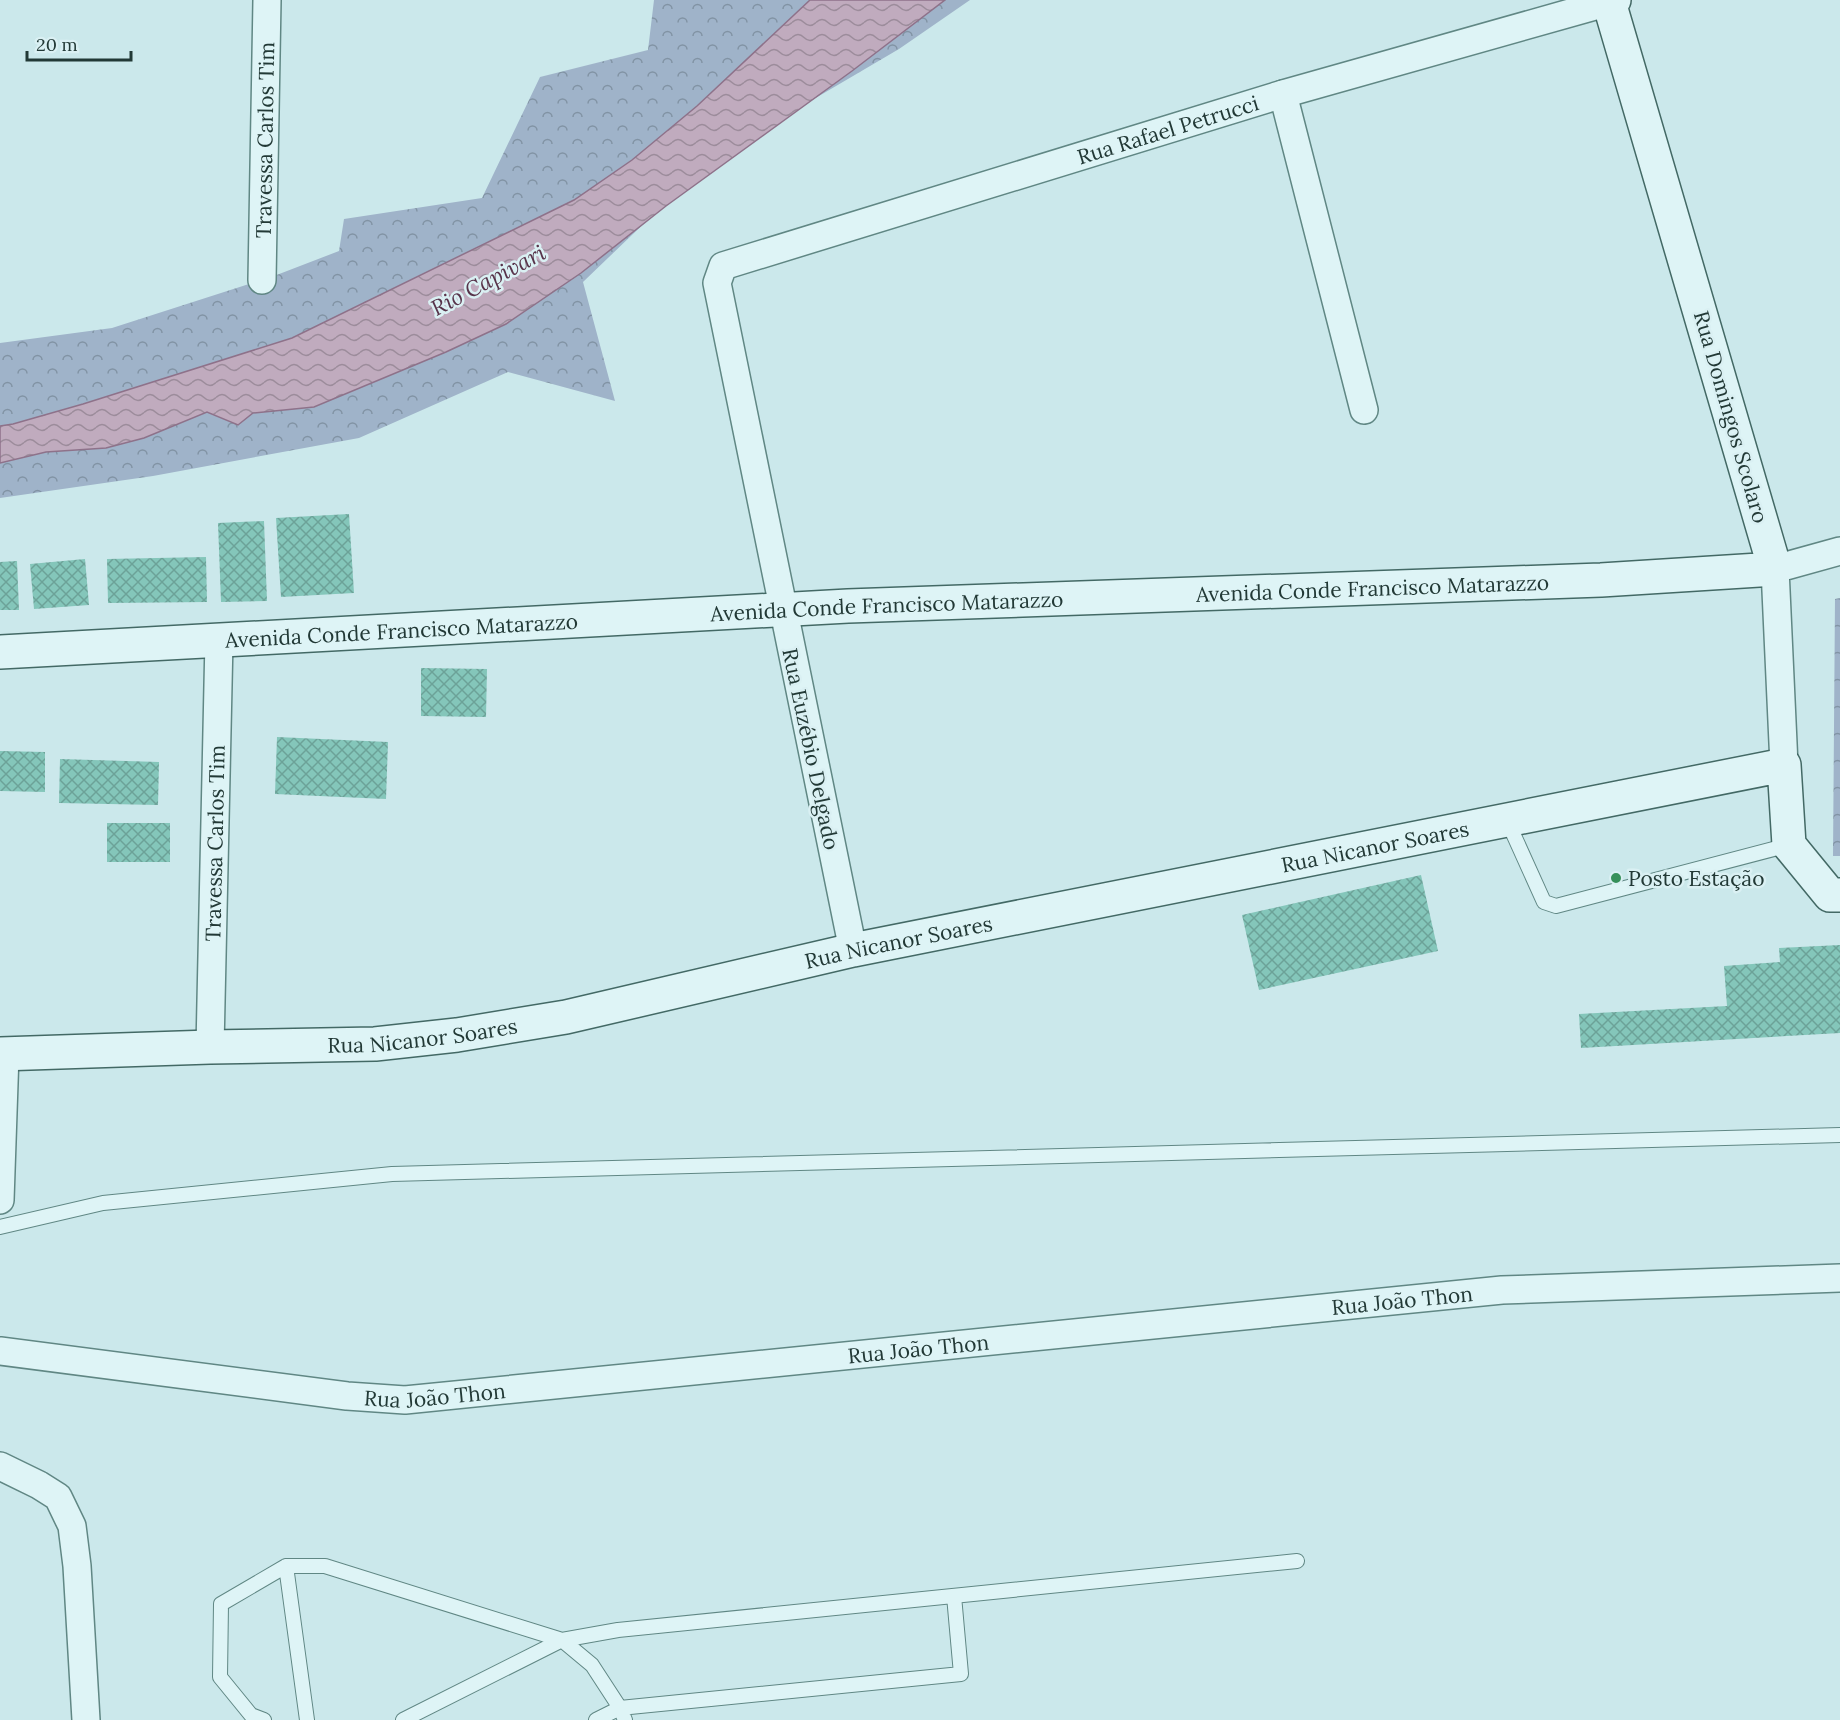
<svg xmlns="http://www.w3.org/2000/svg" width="1840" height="1720" viewBox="0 0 1840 1720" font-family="Lora,serif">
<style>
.forest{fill:url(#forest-crowns)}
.water{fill:url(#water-waves);stroke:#8e728a;stroke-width:1.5}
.building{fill:url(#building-cross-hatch)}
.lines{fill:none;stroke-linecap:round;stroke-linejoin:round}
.lane-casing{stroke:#608784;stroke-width:16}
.street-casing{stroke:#608784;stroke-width:30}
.secondary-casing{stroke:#436965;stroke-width:36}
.lane{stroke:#def4f6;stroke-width:14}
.street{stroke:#def4f6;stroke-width:27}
.secondary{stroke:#def4f6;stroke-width:33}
.poi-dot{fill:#36905a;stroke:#daf0f3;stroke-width:2}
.labels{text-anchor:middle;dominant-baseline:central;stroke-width:5;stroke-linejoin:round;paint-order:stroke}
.street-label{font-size:21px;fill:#223936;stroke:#daf0f3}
.poi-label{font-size:21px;fill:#223936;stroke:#daf0f3;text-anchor:start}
.water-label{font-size:22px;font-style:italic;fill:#57334a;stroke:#daf0f3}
</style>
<defs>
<pattern id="forest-crowns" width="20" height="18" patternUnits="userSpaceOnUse" patternTransform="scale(1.5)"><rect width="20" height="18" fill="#9fb3c9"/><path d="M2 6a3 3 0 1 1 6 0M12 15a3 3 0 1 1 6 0" fill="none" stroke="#8193a4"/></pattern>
<pattern id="water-waves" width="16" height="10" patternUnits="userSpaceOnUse" patternTransform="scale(1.5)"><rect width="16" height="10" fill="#c0abbe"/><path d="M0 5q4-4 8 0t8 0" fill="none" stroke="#9c8c9b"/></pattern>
<pattern id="building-cross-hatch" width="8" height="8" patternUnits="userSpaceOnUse" patternTransform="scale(1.5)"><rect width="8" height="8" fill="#84c6ba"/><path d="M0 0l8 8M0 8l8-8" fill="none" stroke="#6ca298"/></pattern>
</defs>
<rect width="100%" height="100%" fill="#cbe8eb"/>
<path class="forest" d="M654 0H970L899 49 710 160 583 282 615 401 508 372 359 438 153 476 0 498V343L112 328 274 276 339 251 344 219 482 198 540 77 648 50Z
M1840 598V856H1833L1835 599Z"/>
<path class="water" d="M810 0H945L852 71 666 206 581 273 506 324 446 352 314 407 253 413 238 425 207 412 144 438 106 448 46 452 0 463V426L13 424 83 404 292 338 574 200 632 160 697 106Z"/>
<path class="building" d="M349 514 354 593 281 597 276 518Z
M264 521 267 601 221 602 218 523Z
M206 557 207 602 108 603 107 559Z
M85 559 89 605 34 609 30 564Z
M17 561 19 610H0V562Z
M421 668 487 669 486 717 421 716Z
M277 737 388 742 386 799 275 794Z
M0 751 45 752V792L0 791Z
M60 759 159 762 158 805 59 803Z
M107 823H170V862H107Z
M1421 875 1438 951 1259 990 1242 915Z
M1840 945V1033L1581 1048 1579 1014 1727 1006 1724 966 1780 962 1779 948Z"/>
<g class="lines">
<defs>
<path id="lane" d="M1507 820 1544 902 1556 906 1789 845
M0 1227 103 1203 392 1174 1840 1135
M264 1720 251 1715 220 1677 221 1604 286 1566
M307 1720 286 1566H325L562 1640 592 1665 620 1708 625 1720
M403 1720 562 1640 618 1630 1297 1561
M596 1720 620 1708 961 1674 954 1596"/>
<g id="street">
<path d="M1283 94 1364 410"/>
<path id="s1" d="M262 280 267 0"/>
<path d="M1784 765 1775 569 1840 551"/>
<path id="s2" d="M853 950 717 283 723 266 1283 94 1609 2 1608 0"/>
<path id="s3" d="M210 1047 219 640"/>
<path d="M0 1200 5 1054"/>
<path id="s4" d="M0 1351 347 1396 405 1400 1502 1290 1840 1278"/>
<path d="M0 1466 39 1485 58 1497 72 1526 77 1566 86 1720"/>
</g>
<g id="secondary">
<path id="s5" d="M0 652 848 606 1601 580 1775 569 1609 2 1614 0"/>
<path id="s6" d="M0 1054 210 1047 375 1044 457 1035 566 1017 853 950 1784 765 1789 845 1830 895H1840"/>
</g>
</defs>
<use href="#lane" class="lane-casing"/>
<use href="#street" class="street-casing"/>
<use href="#secondary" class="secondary-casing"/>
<use href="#lane" class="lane"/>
<use href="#street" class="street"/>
<use href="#secondary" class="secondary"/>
</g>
<circle class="poi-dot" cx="1616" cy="878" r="6"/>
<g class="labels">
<g class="street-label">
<text stroke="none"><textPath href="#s2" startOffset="1164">Rua Rafael Petrucci</textPath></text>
<text stroke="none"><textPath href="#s1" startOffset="140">Travessa Carlos Tim</textPath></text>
<text transform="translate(1731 417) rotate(74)">Rua Domingos Scolaro</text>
<text stroke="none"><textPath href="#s5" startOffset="1374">Avenida Conde Francisco Matarazzo</textPath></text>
<text stroke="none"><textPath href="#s5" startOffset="888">Avenida Conde Francisco Matarazzo</textPath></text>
<text stroke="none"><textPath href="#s5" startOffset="402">Avenida Conde Francisco Matarazzo</textPath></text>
<text transform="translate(811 749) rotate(78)">Rua Euzébio Delgado</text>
<text stroke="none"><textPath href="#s3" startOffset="204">Travessa Carlos Tim</textPath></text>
<text stroke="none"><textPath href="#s6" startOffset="1395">Rua Nicanor Soares</textPath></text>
<text stroke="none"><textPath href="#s6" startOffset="909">Rua Nicanor Soares</textPath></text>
<text stroke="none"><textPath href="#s6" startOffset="423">Rua Nicanor Soares</textPath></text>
<text stroke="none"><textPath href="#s4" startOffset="1410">Rua João Thon</textPath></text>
<text stroke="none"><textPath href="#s4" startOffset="924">Rua João Thon</textPath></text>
<text stroke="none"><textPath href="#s4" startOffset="438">Rua João Thon</textPath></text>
</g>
<g class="poi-label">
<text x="1628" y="878">Posto Estação</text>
</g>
<g class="water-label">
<text transform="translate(488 280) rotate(-28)">Rio Capivari</text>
</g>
</g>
<path d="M27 51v9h104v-9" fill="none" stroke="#223936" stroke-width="3"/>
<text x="36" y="51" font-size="18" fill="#223936" stroke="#daf0f3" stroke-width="4.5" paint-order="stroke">20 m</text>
</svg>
